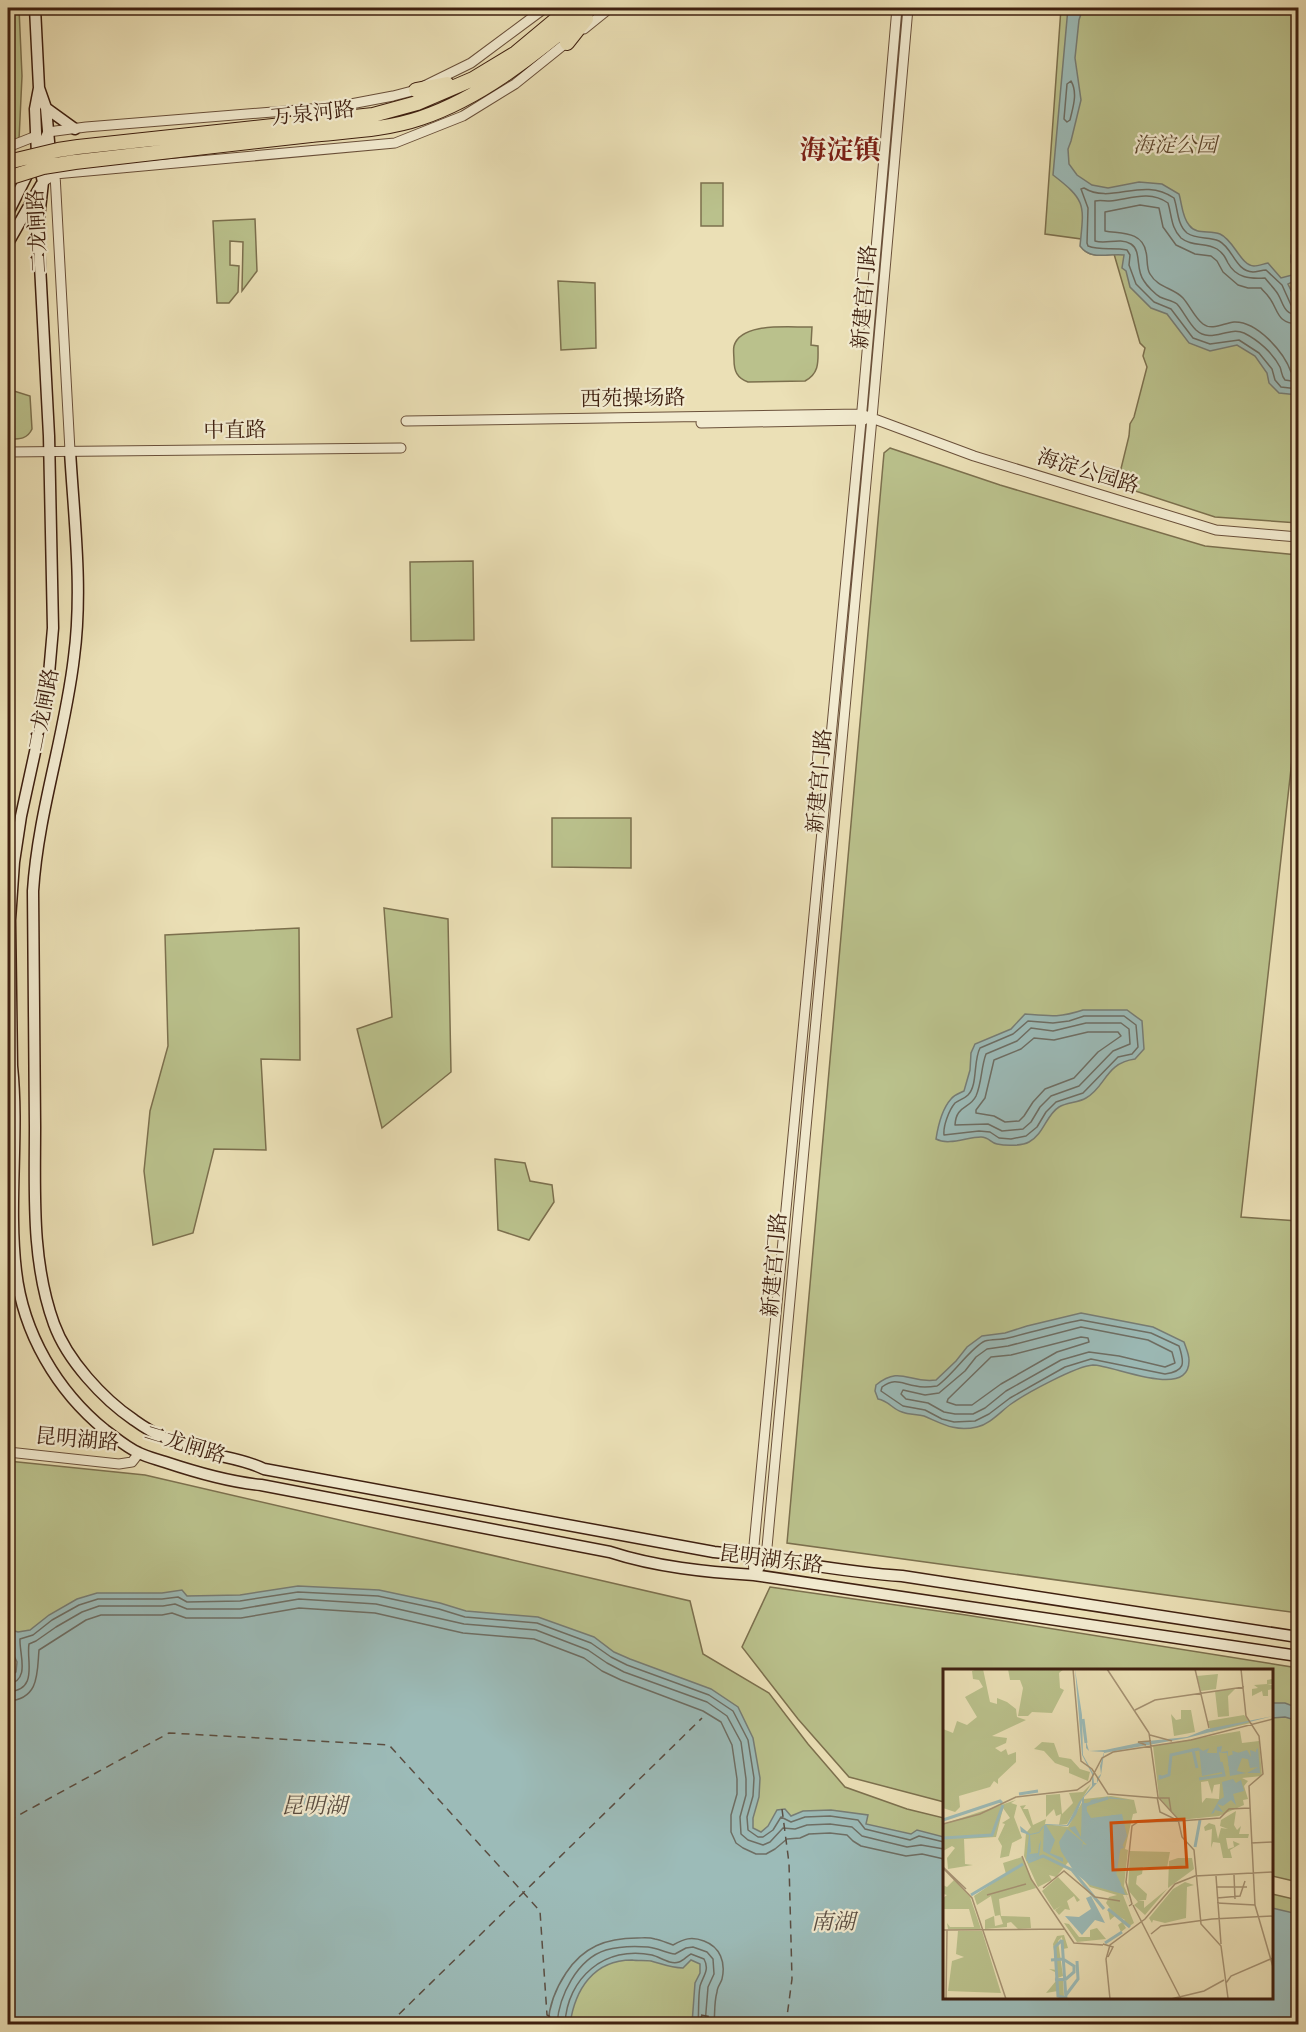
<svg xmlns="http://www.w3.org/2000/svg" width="1306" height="2032" viewBox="0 0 1306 2032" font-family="'Libre Bodoni','Noto Serif SC',serif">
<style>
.green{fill:#bac18c;stroke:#7c704e;stroke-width:1.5}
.water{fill:#9cbbb8;stroke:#777d75;stroke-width:1.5}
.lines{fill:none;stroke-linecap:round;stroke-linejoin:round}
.shore{stroke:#6e6e64;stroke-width:1.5}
.ferry{stroke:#5b4e42;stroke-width:1.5;stroke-dasharray:8 6;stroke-linecap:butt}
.tertiary-casing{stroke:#6a503a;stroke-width:11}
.secondary-casing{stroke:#3f2010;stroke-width:13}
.trunk-casing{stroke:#3f2010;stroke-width:16}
.tertiary{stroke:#f2ebd0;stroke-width:9}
.secondary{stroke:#f2ebd0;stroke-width:10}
.trunk{stroke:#ebe0b6;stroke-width:14}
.trunk-bridge-casing{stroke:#3f2010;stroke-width:16;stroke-linecap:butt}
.trunk-bridge{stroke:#ebe0b6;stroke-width:14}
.labels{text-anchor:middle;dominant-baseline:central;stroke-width:4.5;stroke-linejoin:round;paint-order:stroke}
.street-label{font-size:21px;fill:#3f2010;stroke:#f2ebd0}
.park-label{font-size:21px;font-style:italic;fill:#5e482f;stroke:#f2ebd0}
.water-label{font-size:22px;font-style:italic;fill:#5b4e42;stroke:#f2ebd0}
.district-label{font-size:27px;font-weight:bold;fill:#7a1f14;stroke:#f2ebd0}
.inset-river{fill:none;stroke:#9cbbb8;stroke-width:3}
.inset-road{fill:none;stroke:#a69374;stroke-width:1.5}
.view{fill:#d7530c;fill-opacity:0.15;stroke:#d7530c;stroke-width:3}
.inset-edge{fill:none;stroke:#3f2010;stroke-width:3}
</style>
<rect width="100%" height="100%" fill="#ebe0b6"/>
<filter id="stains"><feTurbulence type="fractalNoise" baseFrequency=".00333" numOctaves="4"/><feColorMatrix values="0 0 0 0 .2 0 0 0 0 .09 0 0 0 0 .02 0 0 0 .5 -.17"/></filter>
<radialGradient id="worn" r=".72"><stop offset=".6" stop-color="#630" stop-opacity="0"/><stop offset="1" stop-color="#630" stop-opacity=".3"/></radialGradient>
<path class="green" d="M8 8H19L22 76 19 140 8 143Z
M1061 8H1298V523L1215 517 1117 485 1129 436 1130 424 1134 417 1147 367 1143 356 1145 348 1140 343 1114 254C1101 256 1080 258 1081 239L1045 234Z
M701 183H723V226H701Z
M255 219 257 271 242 291 243 242 230 241V265L239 266 238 292 229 303H217L213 221Z
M558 281 595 283 596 348 561 350Z
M812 327 811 345 818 346C818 361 820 373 805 381L748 382C737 378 734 371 734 360 734 356 733 350 734 346 741 321 792 328 812 327Z
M8 391H14L30 396 32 429C27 440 18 439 8 439Z
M890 448 1000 485 1205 546 1298 555V706L1241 1217 1298 1221V1613L787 1543 884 453Z
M473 561 474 640 411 641 410 562Z
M552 818H631V868L552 867Z
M384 908 448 919 451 1072 382 1128 357 1029 392 1017Z
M299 928 300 1060 261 1059 266 1150 214 1149 193 1233 153 1245 144 1171 150 1111 168 1046 165 935Z
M495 1159 525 1163 530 1181 552 1185 554 1202 529 1240 498 1230Z
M8 1461 145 1475 690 1601 703 1654 769 1693 808 1744 845 1787 907 1809 944 1818V1998H1272V1894L1298 1900V2024H8Z
M770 1587 966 1615 1298 1668V1882L1272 1876V1670H944V1802L849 1777 798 1719 742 1647Z"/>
<path class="water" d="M1068 8H1083L1079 20 1075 58 1081 100 1071 141 1068 149 1069 164 1077 175 1092 185 1108 188 1139 182 1162 184 1179 194C1182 204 1182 217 1189 225 1196 235 1209 230 1220 234 1234 240 1241 266 1254 266 1258 266 1263 264 1268 263L1281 278 1296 274 1291 262V255L1298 248V279L1288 284 1298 305V395L1279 393 1269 383 1267 373 1255 356 1237 345 1210 351 1189 343 1167 314 1151 308 1130 287 1126 271 1122 268 1124 255C1108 253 1091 261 1080 246 1084 205 1087 201 1053 175Z
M1083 1010H1127L1142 1021 1144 1049 1135 1059C1105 1063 1106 1087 1086 1098 1078 1103 1067 1102 1059 1107 1046 1115 1044 1134 1029 1142 1022 1146 1006 1146 997 1144 991 1143 989 1137 981 1137 967 1137 949 1146 936 1139 938 1126 942 1109 951 1099 954 1095 960 1093 964 1091L970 1070 971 1053 975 1044 1011 1029 1025 1014C1049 1016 1059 1018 1083 1010Z
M1081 1313 1153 1327 1184 1342C1186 1348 1189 1354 1189 1360 1190 1401 1114 1365 1093 1365 1076 1366 1025 1394 1011 1404 1000 1412 990 1424 977 1427 955 1432 943 1424 924 1416 917 1414 909 1415 902 1412 892 1409 889 1401 878 1399L875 1391 876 1385C901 1365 909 1384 936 1380L956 1361 967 1347 982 1336 1005 1333 1027 1326Z
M298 1586 379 1590 440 1603 466 1611 538 1617 594 1637 614 1652 630 1659 711 1689 738 1707 753 1738 760 1778 759 1797 753 1818V1828L761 1832 768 1826 777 1810 785 1809 791 1816 803 1811 831 1810 868 1815 866 1824 911 1834 917 1830 944 1837V1998H1272V1908L1298 1914V2024H692L695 1983 700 1973V1964L691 1960 683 1968C671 1968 662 1964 651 1961 645 1960 638 1961 632 1960 593 1960 575 1990 570 2024H8V1679L16 1672 17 1662 13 1654 14 1646 12 1641H8V1629L18 1632 30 1630 49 1615 77 1599 97 1593H162L182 1590 187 1596 240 1595Z
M1272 1703H1285L1298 1708V1721L1285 1717 1272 1718Z"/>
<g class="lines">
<path class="shore" d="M1071 81C1078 93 1073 107 1070 120L1067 122 1064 119 1067 84Z
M1298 307 1291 305 1282 285 1266 270C1262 270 1257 272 1253 272 1235 271 1233 248 1219 241 1209 236 1197 240 1187 233 1177 225 1178 209 1174 198 1142 176 1112 205 1084 188L1081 189 1088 208 1087 243 1088 246C1101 251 1113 247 1127 250L1130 255 1129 265 1136 284 1154 302 1171 309 1193 338 1210 344 1239 340 1259 353 1272 369 1275 380 1281 387 1298 389
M1298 315C1281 314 1284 300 1275 290 1272 286 1268 282 1265 278 1250 279 1236 278 1228 263 1225 257 1223 253 1217 249 1206 242 1192 247 1181 238 1171 228 1172 216 1168 203 1149 190 1130 199 1110 201 1104 201 1100 200 1095 201V241C1106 245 1119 237 1131 244 1142 251 1135 270 1144 281 1147 286 1155 294 1160 297 1166 300 1172 300 1177 304 1184 312 1188 322 1196 330 1211 344 1228 326 1244 333 1258 340 1273 353 1280 367 1282 372 1281 375 1285 380L1298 382
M1298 324C1275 323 1279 309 1268 296 1266 293 1263 291 1261 288H1248L1238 285 1223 272 1217 261 1211 256 1195 254 1176 245 1163 227 1159 208 1140 205 1105 212V231C1121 234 1142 231 1146 252 1148 259 1146 268 1150 274 1158 288 1174 288 1183 298 1190 306 1195 318 1203 324 1212 331 1224 323 1234 322 1257 321 1284 352 1291 372L1298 373
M1084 1016H1124L1136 1025 1138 1047 1132 1054 1118 1057 1083 1093 1056 1102 1046 1112 1037 1127 1026 1136 1011 1139 999 1138 990 1132 979 1131 944 1135C943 1126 949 1110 955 1103 959 1100 964 1099 968 1095 978 1085 973 1061 980 1048L1013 1034 1028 1021 1053 1023 1069 1021Z
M1086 1023H1121L1129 1029 1130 1044 1113 1051 1079 1086 1051 1096 1040 1107 1031 1122 1023 1129 1002 1131 988 1124 955 1125C956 1105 970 1109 976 1096 982 1082 981 1067 986 1054L1017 1041 1031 1028 1053 1031Z
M1088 1032H1118L1121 1036 1098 1052 1074 1078 1045 1089 1033 1102 1024 1116 1019 1121 1005 1122 994 1116 976 1113V1110L985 1098 994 1060 1021 1049 1034 1038 1054 1040Z
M1081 1320 1151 1333 1179 1346C1185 1364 1185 1371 1165 1374L1091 1359 1065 1367 1010 1398 989 1414 975 1421 954 1422 942 1419 925 1410 903 1406 881 1391 882 1387C895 1377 902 1384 916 1386 923 1388 930 1387 937 1386 953 1375 971 1347 985 1341 992 1339 1001 1340 1008 1338 1032 1332 1056 1325 1081 1320Z
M1081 1327 1148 1340 1172 1352 1175 1363 1165 1367 1119 1356 1089 1352 1061 1360 1006 1391 985 1408 973 1414H955L944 1412 928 1403 906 1399 901 1394 903 1390 925 1395 939 1393 965 1371 976 1357 987 1349 1008 1346Z
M1081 1337 1088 1338 1089 1342 1057 1352 1001 1384 972 1405H956L947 1402 948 1399 991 1357 1011 1355Z
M8 1684C31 1681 19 1653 20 1639L33 1635 52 1620 79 1605 98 1599H162L178 1597 187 1602 240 1601 298 1592 378 1596 439 1609 465 1617 537 1623 591 1643 611 1657 627 1665 709 1695 733 1711 748 1740 754 1778 753 1796 747 1817 748 1830 758 1837H763L773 1830 781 1817 791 1822 805 1817 830 1816 858 1820 865 1829 910 1840 919 1836 944 1842
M8 1692C39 1690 26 1661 29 1644L36 1641 56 1627 82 1612 99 1606H163L175 1604 187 1609H240L299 1599 376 1604 464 1624 536 1630 588 1650 607 1663 624 1672 707 1702 727 1716 741 1742 746 1779V1795L740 1817 741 1834 748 1840 763 1845 770 1842 783 1828 795 1829 807 1825 830 1824 852 1827 862 1836 907 1847 921 1845 944 1849
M8 1701C40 1699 37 1672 39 1650L86 1620 101 1615H162L172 1613 186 1618H241L299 1608 375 1613 463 1633 534 1639 584 1658 602 1671 621 1680 703 1711 721 1722 732 1745 737 1779V1794L731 1815V1832L736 1843 743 1848 756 1854H766L775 1849 787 1839 800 1838 809 1834 830 1833 847 1835 853 1841 861 1846 906 1856 922 1854 944 1859
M548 2024C549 2006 556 1988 566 1973 583 1947 606 1938 637 1938 643 1938 649 1937 655 1939 661 1940 667 1943 673 1945 684 1939 691 1936 704 1941 720 1947 726 1962 722 1979 721 1983 717 1987 717 1992 714 2002 715 2014 714 2024
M557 2024C559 1996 577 1959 606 1950 620 1946 635 1946 648 1947 658 1948 666 1953 675 1954L686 1948 693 1947 707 1952 713 1959 714 1974 708 1987 705 2024
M565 2024C567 1978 605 1945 652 1955 660 1957 670 1965 679 1962 683 1961 687 1956 691 1954L704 1959C710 1970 703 1976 700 1986 698 1998 699 2012 698 2024"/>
<path class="ferry" d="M782 1809 789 1863 792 1979 786 2024
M8 1821 169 1733 389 1745 540 1911 547 2015 564 2024
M701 2015 745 2024
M701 2016 707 2024
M389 2024 702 1718"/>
<defs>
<path id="tertiary" d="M584 29 610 8
M8 147 36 136
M37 155 48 132 86 127 335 107 393 96 416 90 471 63 545 8
M55 174 70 451
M43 182 55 174 395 143 463 116 515 84 571 39
M406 421 861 414 974 456 1216 530 1298 537
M701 423 864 420
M8 452 401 448
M8 1452 119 1464 132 1462 139 1453
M754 1575 766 1558 872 418 908 8
M754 1575 753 1556 861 421 897 8"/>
<path id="secondary" d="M35 8 39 88 46 108 50 153 55 174
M39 88 35 109 37 155 43 182 38 227 49 436 53 628 47 697 21 816 14 862 10 920 12 1066C19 1134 8 1203 16 1271 23 1333 57 1391 105 1430 116 1438 126 1447 139 1453 147 1457 156 1459 165 1462 195 1472 229 1482 261 1485L610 1552C656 1567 706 1572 754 1575L1298 1656
M46 108 75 129
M8 213 30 169
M8 243 41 185
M70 451C74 519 83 589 74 657 65 736 38 812 33 891 34 969 34 1048 35 1127 35 1192 31 1261 54 1324 67 1360 103 1399 134 1420 156 1436 182 1447 208 1453 228 1458 246 1460 264 1469L714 1552C777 1558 839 1572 902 1576L1298 1637"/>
<path id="trunk" d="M567 43 586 19
M416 90 447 84
M309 122 373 115 417 103 473 79 516 53 570 8
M311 135C348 131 386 130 421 118 486 96 539 50 591 8"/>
</defs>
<use href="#tertiary" class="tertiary-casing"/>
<use href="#secondary" class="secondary-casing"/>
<use href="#trunk" class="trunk-casing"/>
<use href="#tertiary" class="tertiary"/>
<use href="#secondary" class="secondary"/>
<use href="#trunk" class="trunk"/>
<defs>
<path id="trunk-bridge" d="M8 162 58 150 78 147 309 122
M8 178 43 167 75 162 311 135"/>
</defs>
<use href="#trunk-bridge" class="trunk-bridge-casing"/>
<use href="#trunk-bridge" class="trunk-bridge"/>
</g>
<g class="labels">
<g class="street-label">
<text transform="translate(313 114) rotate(-6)">万泉河路</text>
<text transform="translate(38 231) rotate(-93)">二龙闸路</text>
<text transform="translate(865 297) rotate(-85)">新建宫门路</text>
<text transform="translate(633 399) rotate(-1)">西苑操场路</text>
<text transform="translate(235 431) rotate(-1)">中直路</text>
<text transform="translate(1088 472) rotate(17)">海淀公园路</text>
<text transform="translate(44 710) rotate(-79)">二龙闸路</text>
<text transform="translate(820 781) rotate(-85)">新建宫门路</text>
<text transform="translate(775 1265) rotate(-85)">新建宫门路</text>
<text transform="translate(77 1440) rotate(5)">昆明湖路</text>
<text transform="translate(185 1445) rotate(17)">二龙闸路</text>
<text transform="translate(771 1560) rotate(7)">昆明湖东路</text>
</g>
<g class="park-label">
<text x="1175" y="146">海淀公园</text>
</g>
<g class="water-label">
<text x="314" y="1806">昆明湖</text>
<text x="833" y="1922">南湖</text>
</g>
<g class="district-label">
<text x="840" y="151">海淀镇</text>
</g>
</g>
<g transform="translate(943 1669)">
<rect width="330" height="330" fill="#ebe0b6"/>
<path d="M34 0H40L47 33 54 35V29L64 33 73 40 74 48 83 51 49 67 64 69 63 74 52 79 58 83 63 80 65 86 73 83V93L55 110V115L51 112 47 118 16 127 17 138 12 143 0 139V60L10 64 14 52 24 56 34 48 22 28 40 18 36 11 30 10 29 2ZM65 0H121L116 4 117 19 121 21 109 44 89 43 85 47H75L80 19 77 11H67ZM275 5 273 20 258 22 254 7ZM329 10V15L324 16H330V20L325 21V27H320L319 22 309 27V20L315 19 311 16 324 15V11ZM292 20 285 27 286 47 275 48 272 22ZM238 41H248L252 63 231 67 228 45 233 51 238 50ZM301 46 308 54 268 63 265 52ZM297 62 299 74 316 72 319 107 299 109 305 112 301 117 305 130 300 131 301 136 276 147 236 151 216 128 210 77ZM265 112 269 125 271 116 277 115 276 130 263 129 259 134 258 113ZM99 73 111 74 116 88 128 90 137 100 147 103 145 112 126 104V99L112 94 101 82 91 80ZM148 115 124 155 116 156 118 145 113 147 111 140 103 148V126L117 125 119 145 130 134 126 124 140 123ZM168 127 191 131 194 144 190 145 182 180 185 181 181 217 185 226H180L191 254 185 258 180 254 183 259 178 263 175 256 182 251 173 246 167 251 165 241 172 246 163 234 166 228 174 226 147 218 126 192 113 208 106 206 109 211 95 218 81 187 83 164 88 158 77 137 83 136 80 140H85L90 156 103 150 102 155 125 158 141 130ZM73 131 68 134 74 136 71 148 79 169 69 174 66 187 57 189 59 177 55 170 62 155 59 154 67 149 60 139 53 168 21 170 22 195 30 196 5 200 4 189 12 179 9 177 0 182V155ZM293 142 291 156 294 161 298 157 296 165H306L305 169H283L285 180 291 178 290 172 297 175 287 181 289 189H280L277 174 270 173 268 179 269 160 262 162 261 158 266 154 272 156 275 170 278 159 285 160 277 157 278 151ZM187 182 227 183 224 199 200 198 199 205 194 207 193 215 204 225 203 231H195L201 232V239L224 220 202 246 191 236 195 233 185 221ZM79 188 93 219 56 230 58 247 87 248 88 259 75 260 68 253 64 254V258L42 260V251L51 247 52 257 60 255 57 246 52 247 48 227 34 236 31 227 63 205 60 194ZM235 189H249L251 200 225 219 226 192ZM115 208 137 231 134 233 131 227 124 232 127 241 122 240 116 246 112 241 118 237 111 241 99 222ZM11 211 27 228 38 260H5L4 254 7 258H31L26 240H1L0 229 4 226 0 225V216L4 218ZM242 213 251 216 244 218 243 249 222 254 210 251 209 254 206 249 230 220ZM121 254 126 255 136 268H147V261L154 259 163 270 134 273ZM15 262H39L58 324 5 322 9 292 21 288 13 285ZM121 266 125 279 120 280 119 268 115 272 120 307 112 310 114 304 106 300 114 301 110 275 114 267ZM115 311H120L121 328H116L115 322 103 324 113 312 115 321Z" fill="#bac18c" fill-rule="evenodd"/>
<path d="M132 0 139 46 140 86 150 104 151 114H154V109L158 105 157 97 161 83 146 82 143 79V72L146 82 162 81 205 72 244 68 264 60 330 47 244 69 161 84 158 106 154 114 141 128V134L146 135 148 131 156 129 162 130 167 128 186 131 156 129 142 139 148 149 179 145 184 167 177 182 173 207 192 244 183 226 147 216 132 204 118 182 116 173 124 160 140 173 138 183 140 175 144 176 126 159 132 157 138 168 139 131 133 146 125 157 103 156 112 171 107 184 120 189V193L100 182 101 157 96 164 87 166 88 183 86 185 95 184 96 176 98 171 96 187 83 192 86 166 78 163 77 157 87 165 96 163 99 158 103 155 124 156 136 133 149 117V105L139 86ZM279 77 278 83 285 82V87L304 81 308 88 307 81 313 83V81L315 79 317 104H304L315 98 307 99 305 90 299 89 294 102 303 104 287 107 284 84H280L276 83 279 103 259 107 256 79 260 82 266 79 264 84H274V78ZM290 110 293 114 298 111 301 122 290 125 293 136 288 131 280 137 274 135 280 143 272 141 271 144 268 145 276 131 281 128 279 113ZM148 227 162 254 152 251 139 266 122 247 136 248 148 240 143 229Z" fill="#9cbbb8"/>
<path class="inset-river" d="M140 50 143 74M286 97 292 91 291 84 306 89M254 99 250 81 256 80M217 106V109L226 106 228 86 250 81M256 110 281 106 278 93M76 125 95 122M165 129 142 136 143 153 154 174 168 183 177 182M170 146 162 183 169 206 180 222M144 147 150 164 164 174 169 175 173 174 179 168 175 153 162 150 155 162 161 172 169 175M148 150 180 179M0 151 57 132 59 134M0 169 49 166 60 136M252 178 257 151M170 180 171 204 177 216M85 193 100 187 129 201 161 240M135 196 155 198 162 217M135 196 166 182M28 226 80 195M165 240 187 258M119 271 112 278 113 296 115 327 123 329M119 271 123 330M162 274 179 263M108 291 120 290 131 297V303L123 310 112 311M123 326 135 310 134 292"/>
<path class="inset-road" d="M130 0 138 92 149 100 165 125 214 129M164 0 206 64M252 0 266 59M298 0 303 47 316 67 320 105 306 117 312 236 330 298M192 41 212 31 301 18M206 64 215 128 235 150 239 168 251 181 258 255 278 277 285 329M207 66 229 72M203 76 195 73 208 72M214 128 217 143 236 152 277 149 286 140 307 139M214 129H226L228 142M0 155 37 145 73 128 134 121 147 112 159 89 170 83 248 71 330 50M308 174 330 173M79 187 88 210 131 274 160 276M0 198 23 220M0 199 29 229 63 330M291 206 292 230M273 207 278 275M273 218H304M100 219 121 202 152 228 177 232M44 226 83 215M274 229 297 227 302 212M274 234 312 236M190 236 238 330M186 237 189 235 183 213 189 157 195 153 236 152M0 261 122 260M208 265 218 257 269 250 330 247M160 275 170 278 165 288M283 314 288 307 330 289M3 330 4 261M167 330 163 290 167 276 202 250 232 215 252 207 330 203M228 330 261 322 281 311"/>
<path class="view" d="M241 150 244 198 170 201 168 154Z"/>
<rect width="330" height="330" class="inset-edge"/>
</g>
<rect width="1306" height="2032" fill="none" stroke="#ebe0b6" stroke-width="30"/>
<rect x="9" y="9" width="1288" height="2014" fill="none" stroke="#3f2010" stroke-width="3"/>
<rect x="15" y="15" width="1276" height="2002" fill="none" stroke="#3f2010" stroke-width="1.5"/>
<rect width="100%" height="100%" filter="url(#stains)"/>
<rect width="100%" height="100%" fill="url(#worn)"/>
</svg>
